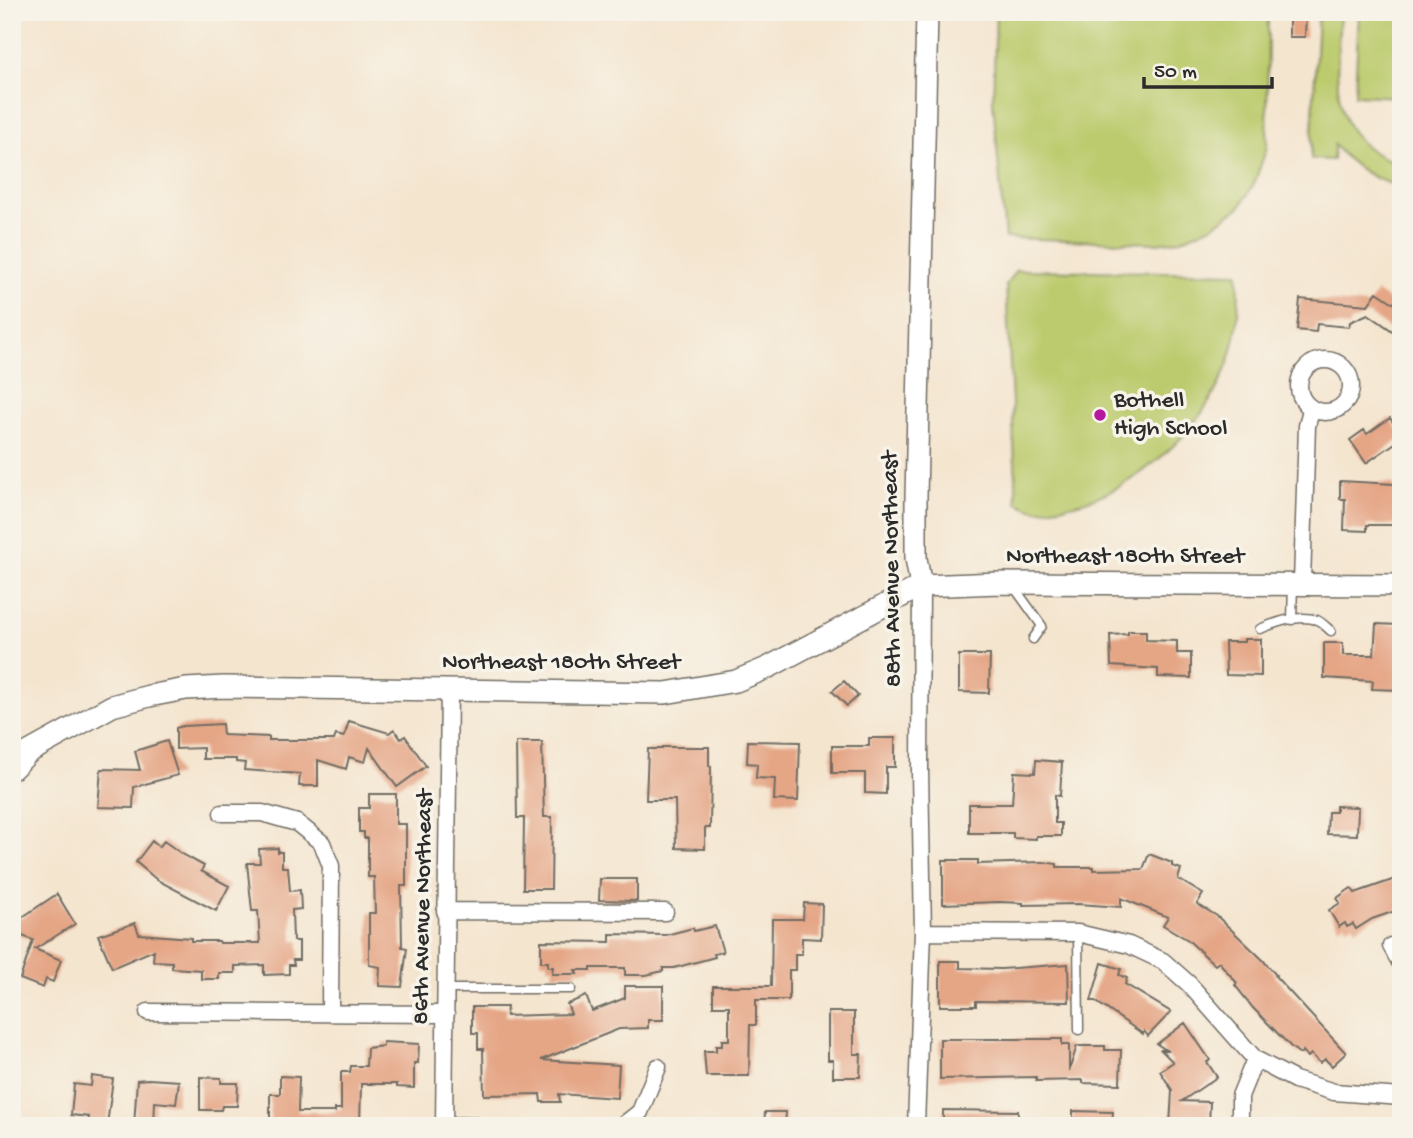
<svg xmlns="http://www.w3.org/2000/svg" width="1413" height="1138" viewBox="0 0 1413 1138" font-family="'Gochi Hand',sans-serif">
<style>
.green{fill:#bccb6d;stroke:#747b4c;stroke-width:2}
.building{fill:#e5a686}
.lines{fill:none;stroke-linecap:round;stroke-linejoin:round}
.service-casing{stroke:#716c64;stroke-width:11}
.minor-casing{stroke:#716c64;stroke-width:19}
.tertiary-casing{stroke:#716c64;stroke-width:24}
.service{stroke:#fff;stroke-width:8}
.minor{stroke:#fff;stroke-width:16}
.tertiary{stroke:#fff;stroke-width:21}
.poi-dot{fill:#b5179e;stroke:#f7f3e8;stroke-width:2.5}
.labels{text-anchor:middle;dominant-baseline:central;stroke-width:7;stroke-linejoin:round;paint-order:stroke}
.poi-label{font-size:24px;fill:#2b2b2b;stroke:#f7f3e8;text-anchor:start}
.street-label{font-size:24px;fill:#2b2b2b;stroke:#f7f3e8}
</style>
<rect width="100%" height="100%" fill="#f7f3e8"/>
<filter id="ink" filterUnits="userSpaceOnUse"><feTurbulence type="fractalNoise" baseFrequency=".0143" numOctaves="2"/><feDisplacementMap in="SourceGraphic" scale="14" xChannelSelector="R" yChannelSelector="G"/><feConvolveMatrix kernelMatrix="1 2 1 2 8 2 1 2 1" color-interpolation-filters="sRGB"/></filter>
<filter id="wash" filterUnits="userSpaceOnUse"><feTurbulence type="fractalNoise" baseFrequency=".00686" numOctaves="4" result="noise"/><feDisplacementMap in="SourceGraphic" scale="28" xChannelSelector="R" yChannelSelector="G"/><feGaussianBlur stdDeviation="1.57" result="paint"/><feColorMatrix in="noise" values="0 0 0 0 0 0 0 0 0 0 0 0 0 0 0 0 0 1.4 0 .05"/><feComposite in="paint" operator="in"/></filter>
<g filter="url(#wash)">
<rect width="100%" height="100%" fill="#f4e5cf"/>
<path class="green" d="M996 12H1268L1267 147 1254 184 1240 207 1214 225 1181 240 1156 243 1005 238 993 101Z
M1318 12H1340C1337 75 1324 142 1401 164V186C1373 181 1352 166 1334 145L1333 160 1311 159Z
M1359 12H1401V97L1355 95Z
M1016 270 1238 273C1240 311 1238 343 1222 378 1194 439 1126 498 1059 507 1052 508 1044 510 1038 510 1031 510 1023 505 1017 503L1006 285Z"/>
<g id="blocks">
<path class="building" d="M1289 12H1306L1305 37H1289Z
M1377 292 1401 308V337L1368 314 1350 322 1349 327 1317 324 1316 332 1297 330 1300 299 1368 305Z
M1390 418 1401 434V439L1366 463 1350 440 1364 430 1367 434Z
M1340 481 1394 484V491H1398L1397 505H1401V525H1367V531L1344 530 1345 499H1340Z
M1376 624 1399 625 1398 650H1401V690L1372 689 1373 681 1324 678V643H1343V655H1374Z
M1128 631H1146V640L1177 641V653H1191V678L1158 677V669L1111 666 1110 635 1128 634Z
M1244 639H1261V676L1226 675 1225 642H1244Z
M959 655H990L989 693 959 692Z
M844 681 858 696 847 706 832 691Z
M349 721 389 733 394 729 401 739 405 736 426 766 397 787 369 748 365 762 349 757 346 769 318 760V786H299L300 774 244 770 245 763 236 762V759H203V748L176 749V728L183 726 222 724 223 735 269 737V740H334L336 735 344 737Z
M869 738H895V767H886V794L865 793V773H832V746H869Z
M167 741 178 775 134 787 133 808 98 807 101 769 140 770 135 751Z
M748 741 800 742 798 801 774 800 775 779 756 778 757 764 747 763Z
M516 742H542L544 817H552L551 889H523L524 818H517Z
M662 747H709V766H711L710 828H705V849L676 848 675 800H646L648 749H662Z
M1036 760 1062 762 1060 796 1055 795V823H1061V836H1036V839L1013 838V833H969V804H1012L1014 772 1035 773Z
M369 794H396V824H406V886H401L402 947 407 948 402 987 379 986 380 967 369 965V913H375L374 877H368V838H364V832H359V808H369Z
M1336 806 1358 807 1357 835 1327 834 1328 812H1336Z
M152 841 159 847 164 841 182 854 204 866 201 871 229 886 216 911 157 880 136 862Z
M278 848V852H282V867H288L290 891 300 890 301 909 292 910 293 941H299V960H293L294 965H289V974L264 975V965L235 966V973H219V979H201V970L172 968V962L153 961 154 950 112 968 98 935 135 923 139 934 191 938V941H219L220 943H260L258 911H252L247 863H260L259 849Z
M1149 854 1172 863V866L1181 869 1178 879 1203 894 1197 904 1217 916 1262 959 1276 975 1275 976 1346 1053 1332 1066 1325 1059 1320 1063 1311 1054 1308 1057 1303 1051 1300 1054 1291 1047 1253 1008 1235 985 1237 983 1219 962 1215 965 1188 940 1163 925 1168 917 1121 898V907L1078 904 1023 905V903L999 902 943 904V860H978V864L1043 862 1057 864V867H1093V870L1143 869Z
M1401 877V909L1372 919 1356 929 1353 924 1347 927 1345 923 1339 927 1329 910 1340 903 1337 898 1351 888 1355 893Z
M600 879H637V901L599 900Z
M57 894 75 924 35 949 61 960 53 982 46 979 43 988 20 979 33 940 12 932V915L21 918Z
M804 903 822 904 821 939 802 938V954H795V970H789V1000H756V1025H750L749 1076H706L704 1051H716V1046H722V1040H729V1006H713V986H771L772 919H803Z
M715 926 723 952 714 954 715 957 674 968H663V971L646 975H625V968H591V970H575L577 974H552L553 967H548V962H541V941L610 942V934L666 935 693 928 694 931Z
M940 961H960V968L1001 969 1068 964 1069 1002 976 1001V1006H940Z
M1102 963 1121 969 1119 975 1127 978 1125 984 1171 1012 1148 1036 1144 1031 1143 1034 1095 1001H1091Z
M625 986H663V1020H648V1028L619 1029 541 1060 619 1065 617 1098 559 1094 560 1102H541L540 1094 484 1095 483 1049H478V1033H472V1007H507L506 1016 571 1014 567 1004 586 996 592 1011 625 998Z
M828 1012H854V1054H861L860 1077H833V1060H828Z
M1185 1023 1210 1060 1207 1062 1217 1077 1182 1101 1210 1102 1209 1126H1170L1172 1090 1160 1071 1173 1062 1161 1050H1166L1157 1044Z
M940 1039H1062V1045H1069V1071L1077 1046H1105V1050H1121L1120 1084 1083 1083V1080L1036 1081V1077L940 1079Z
M383 1042 419 1044 418 1063H414V1088L397 1087V1084H361L360 1126H270V1094H280V1076L299 1077 298 1112H335V1109H341V1072H350L351 1066H366L367 1048 383 1046Z
M92 1076 113 1079 107 1125 88 1123 89 1117 71 1115 74 1084 91 1086Z
M200 1077 221 1078V1083H238L237 1106H222L221 1110H200Z
M148 1079 179 1081 176 1104 155 1102 154 1126H134L137 1080Z
M943 1110 1018 1111 1017 1126H943Z
M1073 1111 1113 1112 1112 1126H1073Z
M765 1112H786L785 1126H764Z"/>
</g>
</g>
<g filter="url(#ink)">
<use href="#blocks" fill-opacity="0" stroke="#716c64" stroke-width="2"/>
<g class="lines">
<defs>
<path id="service" d="M1014 587 1042 626 1033 639
M1292 620 1293 584
M1260 629C1277 622 1299 614 1317 620 1322 622 1327 628 1331 631
M1078 933 1079 1030
M446 989H571"/>
<path id="minor" d="M1299 386a26 26 0 1 1 52 0a26 26 0 1 1-52 0Z
M1302 583 1307 426 1311 409
M222 813H262L297 823 322 843 331 866 330 1013
M445 911 665 912
M923 932 1078 933 1129 945 1163 961 1189 984 1255 1059 1295 1080 1334 1092 1401 1097
M1391 946 1401 964
M148 1012 446 1014
M444 1125 478 1126
M444 1126 449 689
M622 1126 640 1112 658 1067
M916 1126 923 932 920 771 921 586
M1240 1126V1096L1255 1059"/>
<path id="tertiary" d="M921 586 916 558V497L927 12
M12 769 29 752 112 706 149 696 186 689 223 687 665 693 736 681 767 668 921 586 999 583 1401 585"/>
</defs>
<use href="#service" class="service-casing"/>
<use href="#minor" class="minor-casing"/>
<use href="#tertiary" class="tertiary-casing"/>
<use href="#service" class="service"/>
<use href="#minor" class="minor"/>
<use href="#tertiary" class="tertiary"/>
</g>
</g>
<circle class="poi-dot" cx="1100" cy="415" r="7"/>
<g class="labels">
<g class="poi-label">
<text x="1114" y="401">Bothell<tspan x="1114" dy="28">High School</tspan></text>
</g>
<g class="street-label">
<text x="1125" y="557">Northeast 180th Street</text>
<text transform="translate(893 569) rotate(-91)">88th Avenue Northeast</text>
<text x="561" y="663">Northeast 180th Street</text>
<text transform="translate(424 907) rotate(-89)">86th Avenue Northeast</text>
</g>
</g>
<rect width="1413" height="1138" fill="none" stroke="#f7f3e8" stroke-width="42"/>
<path d="M1144 77v10h128v-10" fill="none" stroke="#2b2b2b" stroke-width="3.5"/>
<text x="1154" y="77" font-size="21" fill="#2b2b2b" stroke="#f7f3e8" stroke-width="5" paint-order="stroke">50 m</text>
</svg>
